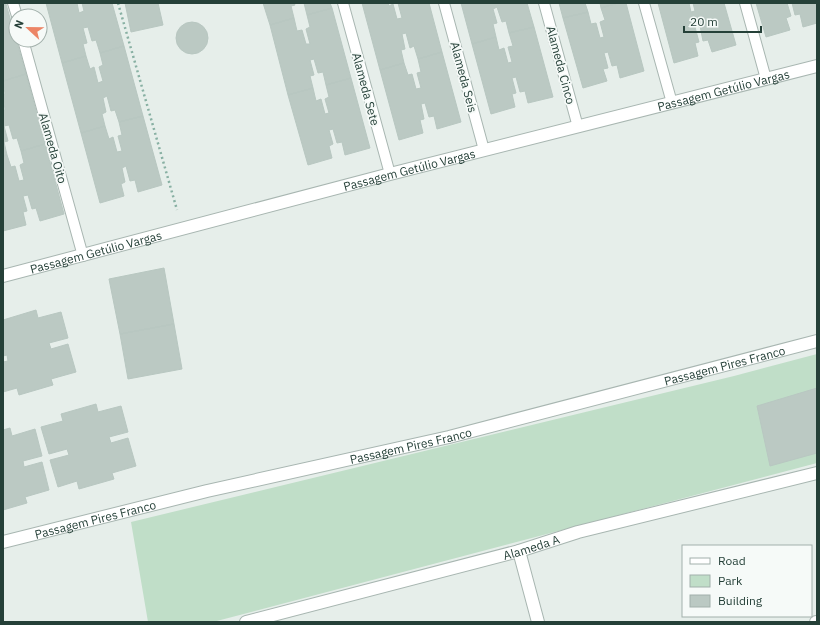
<svg xmlns="http://www.w3.org/2000/svg" width="820" height="625" viewBox="0 0 820 625" font-family="'IBM Plex Sans',sans-serif">
<style>
.green{fill:#c0dec8}
.building{fill:#bbc9c3;stroke:#b8c7c1}
.lines{fill:none;stroke-linecap:round;stroke-linejoin:round}
.lane-casing{stroke:#a8b6b1;stroke-width:12}
.street-casing{stroke:#a8b6b1;stroke-width:14}
.path{stroke:#88b0a3;stroke-width:2.5;stroke-dasharray:2 3;stroke-linecap:butt}
.lane{stroke:#fff;stroke-width:10}
.street{stroke:#fff;stroke-width:12}
.labels{text-anchor:middle;dominant-baseline:central;stroke-width:3.5;stroke-linejoin:round;paint-order:stroke}
.street-label{font-size:12px;fill:#254038;stroke:#f6faf8}
</style>
<rect width="100%" height="100%" fill="#e6eeea"/>
<path class="green" d="M817 354V463L213 622H148L131 522 734 376Z"/>
<path class="building" d="M46 3H77L79 13 84 11 82 3H112L124 46 100 53 96 40 92 41 88 27 83 28 87 43 83 44 86 56 62 63Z
M125 3H158L163 25 131 32Z
M263 3H294L295 5 291 6 294 18 270 25Z
M304 3H330L332 8 307 15Z
M362 3H388L389 6 393 4 397 19 402 18 398 3H429L442 52 418 59 414 46 410 48 406 33 402 34 405 49 401 50 404 63 380 70Z
M461 3H527L534 27 509 33 506 21 502 22 497 7 493 9 497 23 493 24 496 37 472 44Z
M559 3H585L588 12 563 18Z
M600 3H618L601 8Z
M618 3H626L644 71 620 78 617 65 612 66 608 52 604 53 608 68 603 69 607 81 583 88 563 18 588 12 591 24 596 23 600 38 604 37 600 22 605 20 601 8Z
M658 3H689L691 12 695 11 693 3H724L736 45 712 52 708 40 703 41 700 26 695 27 699 42 695 43 698 56 674 63Z
M756 3H787L791 16 786 18 790 30 766 37Z
M792 3H817V23L803 27 800 14 795 15Z
M6 4 26 74 3 81V5Z
M332 8 351 78 326 85 323 72 318 73 314 59 310 60 314 75 310 76 313 88 288 95 270 25 294 18 297 31 302 30 306 44H310L306 29 310 27 307 15Z
M176 38a16 16 0 1 1 32 0a16 16 0 1 1-32 0Z
M534 27 553 97 528 103 525 91 520 92 516 77 512 78 516 93 512 94 515 107 491 114 472 44 496 37 499 50 504 48 508 63 512 62 508 47 513 46 509 33Z
M124 46 143 116 119 122 115 110 111 111 107 96 103 98 106 112 102 114 105 126 81 133 62 63 86 56 90 69 94 67 98 83 103 81 99 67 103 65 100 53Z
M442 52 461 122 437 129 434 116 429 117 425 103 421 104 424 119 420 120 423 133 399 140 380 70 404 63 408 75 412 74 416 89 421 88 417 73 421 72 418 59Z
M26 74 45 144 21 151 17 138 13 139 9 125 4 126 8 141 4 142 7 155 3 156V110H5L3 94H5L3 81Z
M351 78 370 148 345 155 342 142 337 143 333 129 329 130 333 144 329 146 332 158 308 165 288 95 313 88 316 101 321 99 325 114 329 113 325 99 329 97 326 85Z
M143 116 162 185 138 192 135 180 130 181 126 166 122 168 125 182 121 184 124 196 100 203 81 133 105 126 109 139 113 137 117 152 122 151 118 136 122 135 119 122Z
M45 144 64 214 40 221 36 208 32 209 28 195 23 196 27 211 23 212 26 225 3 231V156L7 155 11 167 15 166 19 181 24 180 20 165 24 163 21 151Z
M164 268 174 324 120 334 109 279Z
M36 310 38 318 61 312 68 338 49 343 51 349 68 344 76 372 51 379 53 385 19 395 17 388 3 392V362L8 361 7 355 3 356V320Z
M174 324 182 369 128 379 120 334Z
M817 388V453L770 466 757 406Z
M96 404 98 412 121 406 128 432 109 437 111 443 128 438 136 466 112 473 114 479 79 489 77 481 58 487 50 460 69 455 67 449 49 454 41 427 63 421 61 414Z
M10 428 12 436 35 429 42 456 23 461 24 467 42 462 49 490 25 497 27 503 3 510V430Z"/>
<g class="lines">
<defs>
<path id="lane" d="M13 3 17 16
M343 3 390 174
M444 3 484 150
M544 3 578 127
M644 3 672 103
M745 3 766 79
M23 40 83 256"/>
<g id="street">
<path id="s1" d="M3 276 390 174 817 66"/>
<path id="s2" d="M3 542 207 491 449 437 817 341"/>
<path d="M519 551 538 622"/>
<path id="s3" d="M246 622 519 551 578 532 817 473"/>
<path d="M816 622H817"/>
</g>
</defs>
<use href="#lane" class="lane-casing"/>
<use href="#street" class="street-casing"/>
<path class="path" d="M118 3 177 210"/>
<use href="#lane" class="lane"/>
<use href="#street" class="street"/>
</g>
<g class="labels">
<g class="street-label">
<text transform="translate(561 65) rotate(75)">Alameda Cinco</text>
<text transform="translate(464 77) rotate(75)">Alameda Seis</text>
<text transform="translate(366 89) rotate(75)">Alameda Sete</text>
<text stroke="none"><textPath href="#s1" startOffset="744">Passagem Getúlio Vargas</textPath></text>
<text transform="translate(53 148) rotate(74)">Alameda Oito</text>
<text stroke="none"><textPath href="#s1" startOffset="420">Passagem Getúlio Vargas</textPath></text>
<text stroke="none"><textPath href="#s1" startOffset="96">Passagem Getúlio Vargas</textPath></text>
<text stroke="none"><textPath href="#s2" startOffset="743">Passagem Pires Franco</textPath></text>
<text stroke="none"><textPath href="#s2" startOffset="419">Passagem Pires Franco</textPath></text>
<text stroke="none"><textPath href="#s2" startOffset="95">Passagem Pires Franco</textPath></text>
<text stroke="none"><textPath href="#s3" startOffset="295">Alameda A</textPath></text>
</g>
</g>
<rect width="820" height="625" fill="none" stroke="#254038" stroke-width="8"/>
<rect x="682" y="545" width="130" height="72" fill="#f6faf8" stroke="#a2b0ab"/>
<rect x="690" y="558" width="20" height="6" fill="#ffffff" stroke="#a2b0ab"/>
<text x="718" y="565" font-size="12" fill="#254038">Road</text>
<rect x="690" y="575" width="20" height="12" fill="#c0dec8" stroke="#a2b0ab"/>
<text x="718" y="585" font-size="12" fill="#254038">Park</text>
<rect x="690" y="595" width="20" height="12" fill="#bbc9c3" stroke="#a2b0ab"/>
<text x="718" y="605" font-size="12" fill="#254038">Building</text>
<g transform="translate(28 28) rotate(292)"><circle r="19" fill="#f6faf8" stroke="#a2b0ab"/>
<path d="M0-3L7 15L0 10L-7 15Z" fill="#ec8566"/>
<text y="-6" font-size="11" font-weight="bold" text-anchor="middle" fill="#254038">N</text>
</g>
<path d="M684 26v6h77v-6" fill="none" stroke="#254038" stroke-width="2"/>
<text x="690" y="26" font-size="12" fill="#254038" stroke="#f6faf8" stroke-width="3" paint-order="stroke">20 m</text>
</svg>
